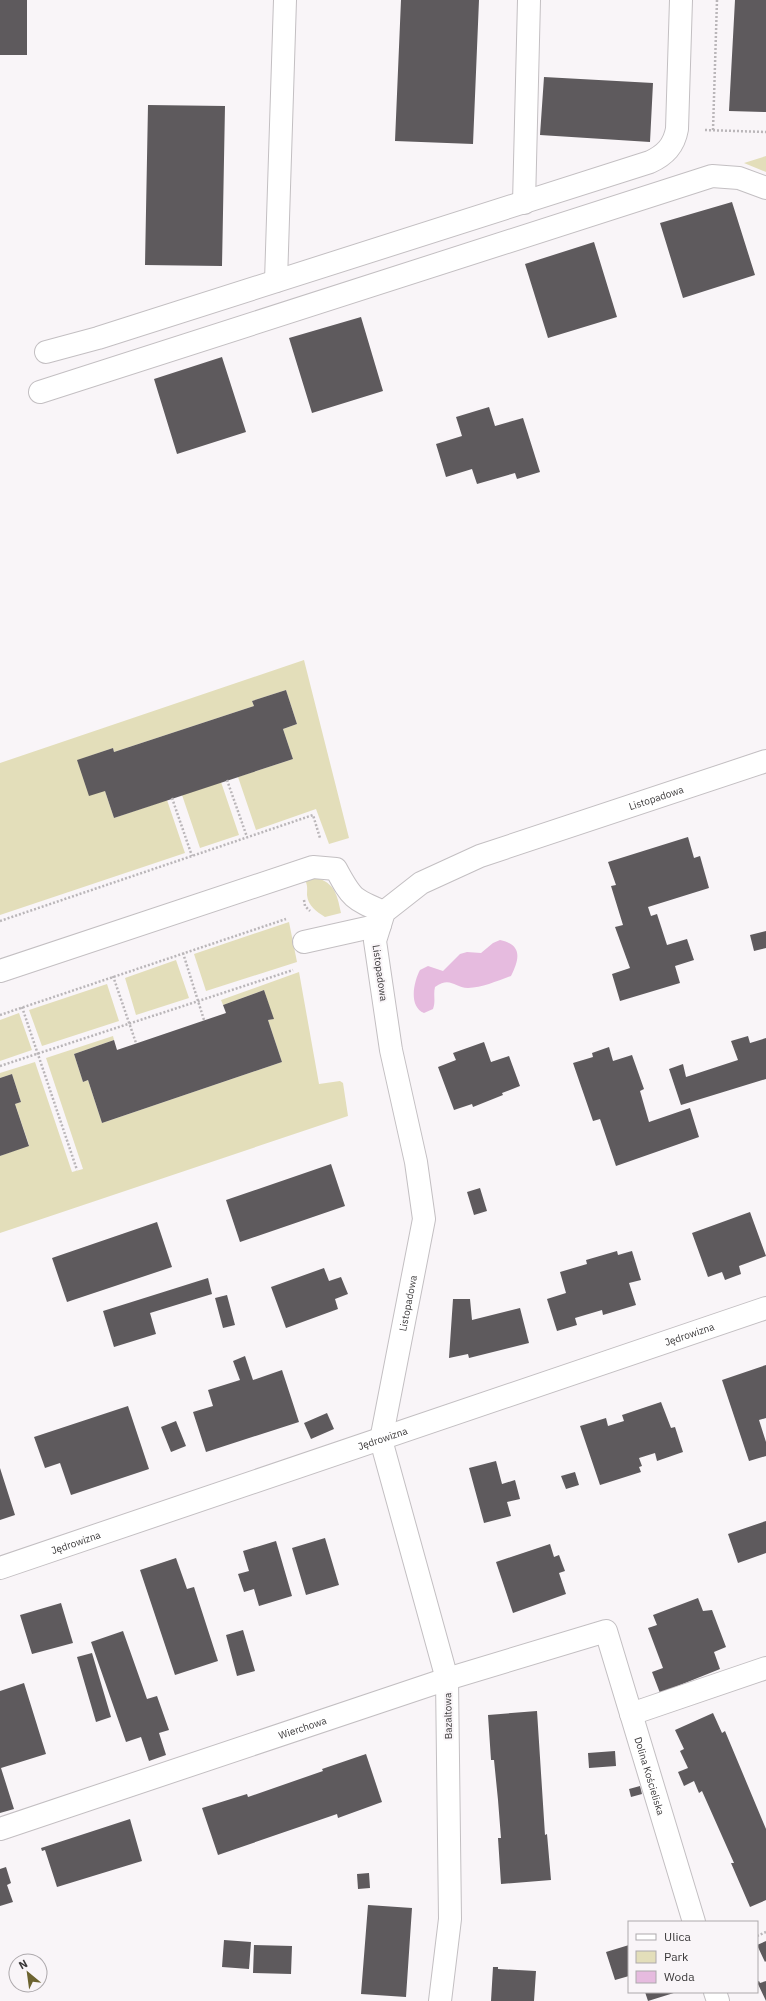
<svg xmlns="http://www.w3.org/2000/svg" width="766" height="2001" viewBox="0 0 766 2001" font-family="'IBM Plex Sans',sans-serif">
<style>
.green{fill:#e3deba}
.water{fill:#e6bbdf}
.building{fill:#5e5a5d}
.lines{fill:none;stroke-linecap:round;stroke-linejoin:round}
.minor-casing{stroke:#c3bfc2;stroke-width:24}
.path{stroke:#bab6b9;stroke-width:2.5;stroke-dasharray:2 2;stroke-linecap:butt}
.minor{stroke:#fff;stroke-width:22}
.labels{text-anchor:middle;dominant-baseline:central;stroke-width:4;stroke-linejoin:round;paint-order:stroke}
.street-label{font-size:10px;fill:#3a3839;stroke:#f9f5f8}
</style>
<rect width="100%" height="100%" fill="#f9f5f8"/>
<path class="green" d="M766 156V172L744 163Z
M304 660 349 838 329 844 316 809 256 830 238 777 293 759 283 729 297 724 286 690 252 701 254 706 114 752 113 748 78 760 105 791 114 818 167 800 185 853 0 915V763Z
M221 782 239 835 200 848 182 795Z
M312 877C334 881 337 893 341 913L325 917C317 912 308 906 307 895 307 889 308 886 305 880Z
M289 922 297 962 206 991 194 954Z
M176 960 189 998 136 1015 125 978Z
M299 972 319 1084 340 1081 343 1083 348 1116 0 1233V1156L29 1145 15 1104 21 1102 12 1074 0 1078V1073L35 1062 72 1172 83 1169 46 1058 113 1036 114 1040 74 1054 83 1082 88 1080 102 1123 282 1062 268 1020 273 1019 264 990 223 1005 221 1000Z
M107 984 119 1021 42 1046 29 1010Z
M19 1013 32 1050 0 1061V1020Z"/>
<path class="water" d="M500 940C522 945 520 958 511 976 497 981 482 988 468 988 454 988 451 976 435 987 433 995 436 1001 433 1009L424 1013C408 1006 414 981 420 970L428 966 443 971 460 954 467 952 481 953 493 943Z"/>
<path class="building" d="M0 0H27V55H0Z
M401 0H479L473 144 395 141Z
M735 0H766V112L729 111Z
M544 77 653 83 650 142 540 135Z
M148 105 225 106 222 266 145 265Z
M732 202 755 275 683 298 660 223Z
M594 242 617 317 548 338 525 264Z
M361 317 383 391 312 413 289 338Z
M222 357 246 432 177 454 154 379Z
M489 407 495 426 523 418 540 472 517 479 515 473 477 484 472 469 446 477 436 444 462 436 456 417Z
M286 690 297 724 283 729 293 759 114 818 105 791 89 796 77 760 113 748 114 752 254 706 252 701Z
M688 837 694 858 700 856 709 888 648 907 651 916 657 914 667 945 687 939 694 960 675 966 680 983 620 1001 612 974 630 968 615 927 623 925 611 886 616 885 608 862Z
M766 931V948L754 951 750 935Z
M264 990 274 1019 268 1020 282 1062 102 1123 88 1080 83 1082 74 1054 114 1040 117 1050 226 1013 223 1005Z
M748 1036 750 1043 766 1038V1079L681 1105 669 1069 683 1064 686 1077 738 1060 731 1041Z
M484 1042 491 1062 509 1056 520 1086 502 1093 503 1095 473 1107 472 1104 454 1110 438 1067 456 1060 453 1053Z
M609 1047 613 1061 632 1055 644 1089 640 1091 649 1122 690 1108 699 1137 616 1166 600 1119 593 1121 573 1063 593 1057 592 1053Z
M12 1074 21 1102 15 1104 29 1146 0 1156V1078Z
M331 1164 345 1206 240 1242 226 1200Z
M480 1188 487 1211 474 1215 467 1192Z
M750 1212 766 1256 739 1266 741 1274 725 1280 722 1272 708 1277 692 1233Z
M157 1222 172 1267 67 1302 52 1258Z
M617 1251 618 1255 632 1251 641 1280 629 1283 636 1305 603 1315 602 1310 575 1318 577 1325 557 1331 547 1299 566 1293 560 1272 587 1264 586 1260Z
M324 1268 329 1281 341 1277 348 1294 335 1299 338 1309 286 1328 271 1287Z
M208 1278 212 1294 150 1313 156 1334 114 1347 103 1311Z
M227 1295 235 1325 223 1328 215 1298Z
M453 1299H470L472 1320 520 1308 529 1343 469 1358 468 1354 449 1358Z
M245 1356 253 1380 282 1370 299 1422 206 1452 193 1412 213 1406 208 1390 240 1380 233 1361Z
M766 1365V1418L759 1420 766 1442V1456L749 1461 722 1380Z
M661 1402 671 1428 675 1427 683 1452 657 1461 655 1453 639 1458 642 1466 639 1467 641 1472 600 1485 580 1426 606 1418 608 1426 624 1421 622 1415Z
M128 1406 149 1469 71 1495 60 1463 45 1468 34 1437Z
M327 1413 334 1429 311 1439 304 1423Z
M176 1421 186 1446 171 1452 161 1427Z
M496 1461 502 1484 515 1480 520 1499 507 1502 511 1516 484 1523 469 1468Z
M0 1468 15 1515 0 1520Z
M575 1472 579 1485 566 1489 561 1476Z
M766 1521V1553L738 1563 728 1534Z
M325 1538 339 1585 306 1595 292 1548Z
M276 1541 292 1596 259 1606 254 1589 244 1592 238 1574 249 1571 243 1551Z
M550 1544 554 1557 559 1555 565 1571 559 1573 566 1594 513 1613 496 1562Z
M176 1558 187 1589 194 1587 218 1661 175 1675 140 1570Z
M698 1598 703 1611 712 1610 726 1647 714 1652 720 1669 660 1693 652 1672 663 1668 648 1628 657 1625 653 1615Z
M61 1603 73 1643 32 1654 20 1615Z
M243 1630 255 1671 237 1676 226 1635Z
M123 1631 147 1699 157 1696 169 1730 159 1733 166 1755 149 1761 141 1737 126 1742 91 1642Z
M92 1653 111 1717 96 1722 77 1657Z
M24 1683 46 1754 1 1768 14 1809 0 1813V1691Z
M537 1711 545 1835 547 1834 551 1880 501 1884 498 1838H501L498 1800 494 1760H491L488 1715Z
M713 1713 722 1733 725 1731 766 1829V1900L750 1907 731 1863H734L702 1791 699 1793 694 1781 684 1786 678 1772 688 1768 680 1751 684 1749 675 1730Z
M615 1751 616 1766 589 1768 588 1753Z
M366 1754 382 1802 338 1818 337 1814 218 1855 202 1808 247 1794 248 1797 323 1771 322 1769Z
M640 1786 642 1794 631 1797 629 1789Z
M130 1819 142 1861 57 1887 45 1850 42 1851 41 1848Z
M6 1867 11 1883 7 1885 13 1902 0 1906V1869Z
M369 1873 370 1888 358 1889 357 1874Z
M368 1905 412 1908 406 1997 361 1994Z
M224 1940 251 1942 249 1969 222 1967Z
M766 1941V1961L765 1962 757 1945Z
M254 1945 292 1946 291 1974 253 1973Z
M629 1945V1976L615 1980 606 1952Z
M493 1967H498V1969L536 1971 534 2001H491Z
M759 1981 760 1983 766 1981V2001L757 1982Z
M645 1992H677L648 2001Z"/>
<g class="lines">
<defs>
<g id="minor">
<path d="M524 203 529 0"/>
<path d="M276 281 285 0"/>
<path d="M46 352 98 338 650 162C665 155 674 146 677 129L681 0"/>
<path d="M40 392 712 176 739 178 766 188"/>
<path d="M304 942 380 925"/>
<path d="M0 971 313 867 336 869C352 899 353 899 384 912"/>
<path id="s1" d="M0 1568 766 1308"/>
<path d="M631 1714 766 1668"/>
<path id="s2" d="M0 1829 447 1679 606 1631 694 1922"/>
<path d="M715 1992 718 2001"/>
<path id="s3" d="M440 2001 450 1919 447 1679 381 1440 424 1219 416 1162 391 1050 375 941 384 912 421 883 480 856 766 761"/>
</g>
</defs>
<use href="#minor" class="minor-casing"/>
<path class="path" d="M705 130 766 132
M713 130 717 0
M227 780 247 837
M172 798 192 856
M304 900 305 906 310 911
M0 921 313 815 320 838
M183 953 204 1020
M113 976 136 1043
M22 1007 77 1170
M0 1015 286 919
M0 1066 293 970
M757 1936 766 1932"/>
<use href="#minor" class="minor"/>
</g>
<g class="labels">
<g class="street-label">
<text stroke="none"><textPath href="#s3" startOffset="1406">Listopadowa</textPath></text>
<text transform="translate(380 973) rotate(82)">Listopadowa</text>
<text stroke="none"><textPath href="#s3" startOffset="710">Listopadowa</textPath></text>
<text stroke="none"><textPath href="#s1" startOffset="728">Jędrowizna</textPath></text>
<text stroke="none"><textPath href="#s1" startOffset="404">Jędrowizna</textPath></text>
<text stroke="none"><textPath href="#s1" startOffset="80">Jędrowizna</textPath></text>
<text transform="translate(448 1716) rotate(-91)">Bazaltowa</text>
<text stroke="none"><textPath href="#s2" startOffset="319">Wierchowa</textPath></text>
<text stroke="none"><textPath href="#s2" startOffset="789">Dolina Kościeliska</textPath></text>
</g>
</g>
<rect x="628" y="1921" width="130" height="72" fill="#f9f5f8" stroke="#ada9ac"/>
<rect x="636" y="1934" width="20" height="6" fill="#ffffff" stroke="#ada9ac"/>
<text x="664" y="1941" font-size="12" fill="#3a3839">Ulica</text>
<rect x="636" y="1951" width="20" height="12" fill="#e3deba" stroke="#ada9ac"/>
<text x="664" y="1961" font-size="12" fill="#3a3839">Park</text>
<rect x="636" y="1971" width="20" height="12" fill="#e6bbdf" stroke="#ada9ac"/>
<text x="664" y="1981" font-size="12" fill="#3a3839">Woda</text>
<g transform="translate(28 1973) rotate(331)"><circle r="19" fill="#f9f5f8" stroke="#ada9ac"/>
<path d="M0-3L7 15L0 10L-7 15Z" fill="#6c6330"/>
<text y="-6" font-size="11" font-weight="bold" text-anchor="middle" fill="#3a3839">N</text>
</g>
</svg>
